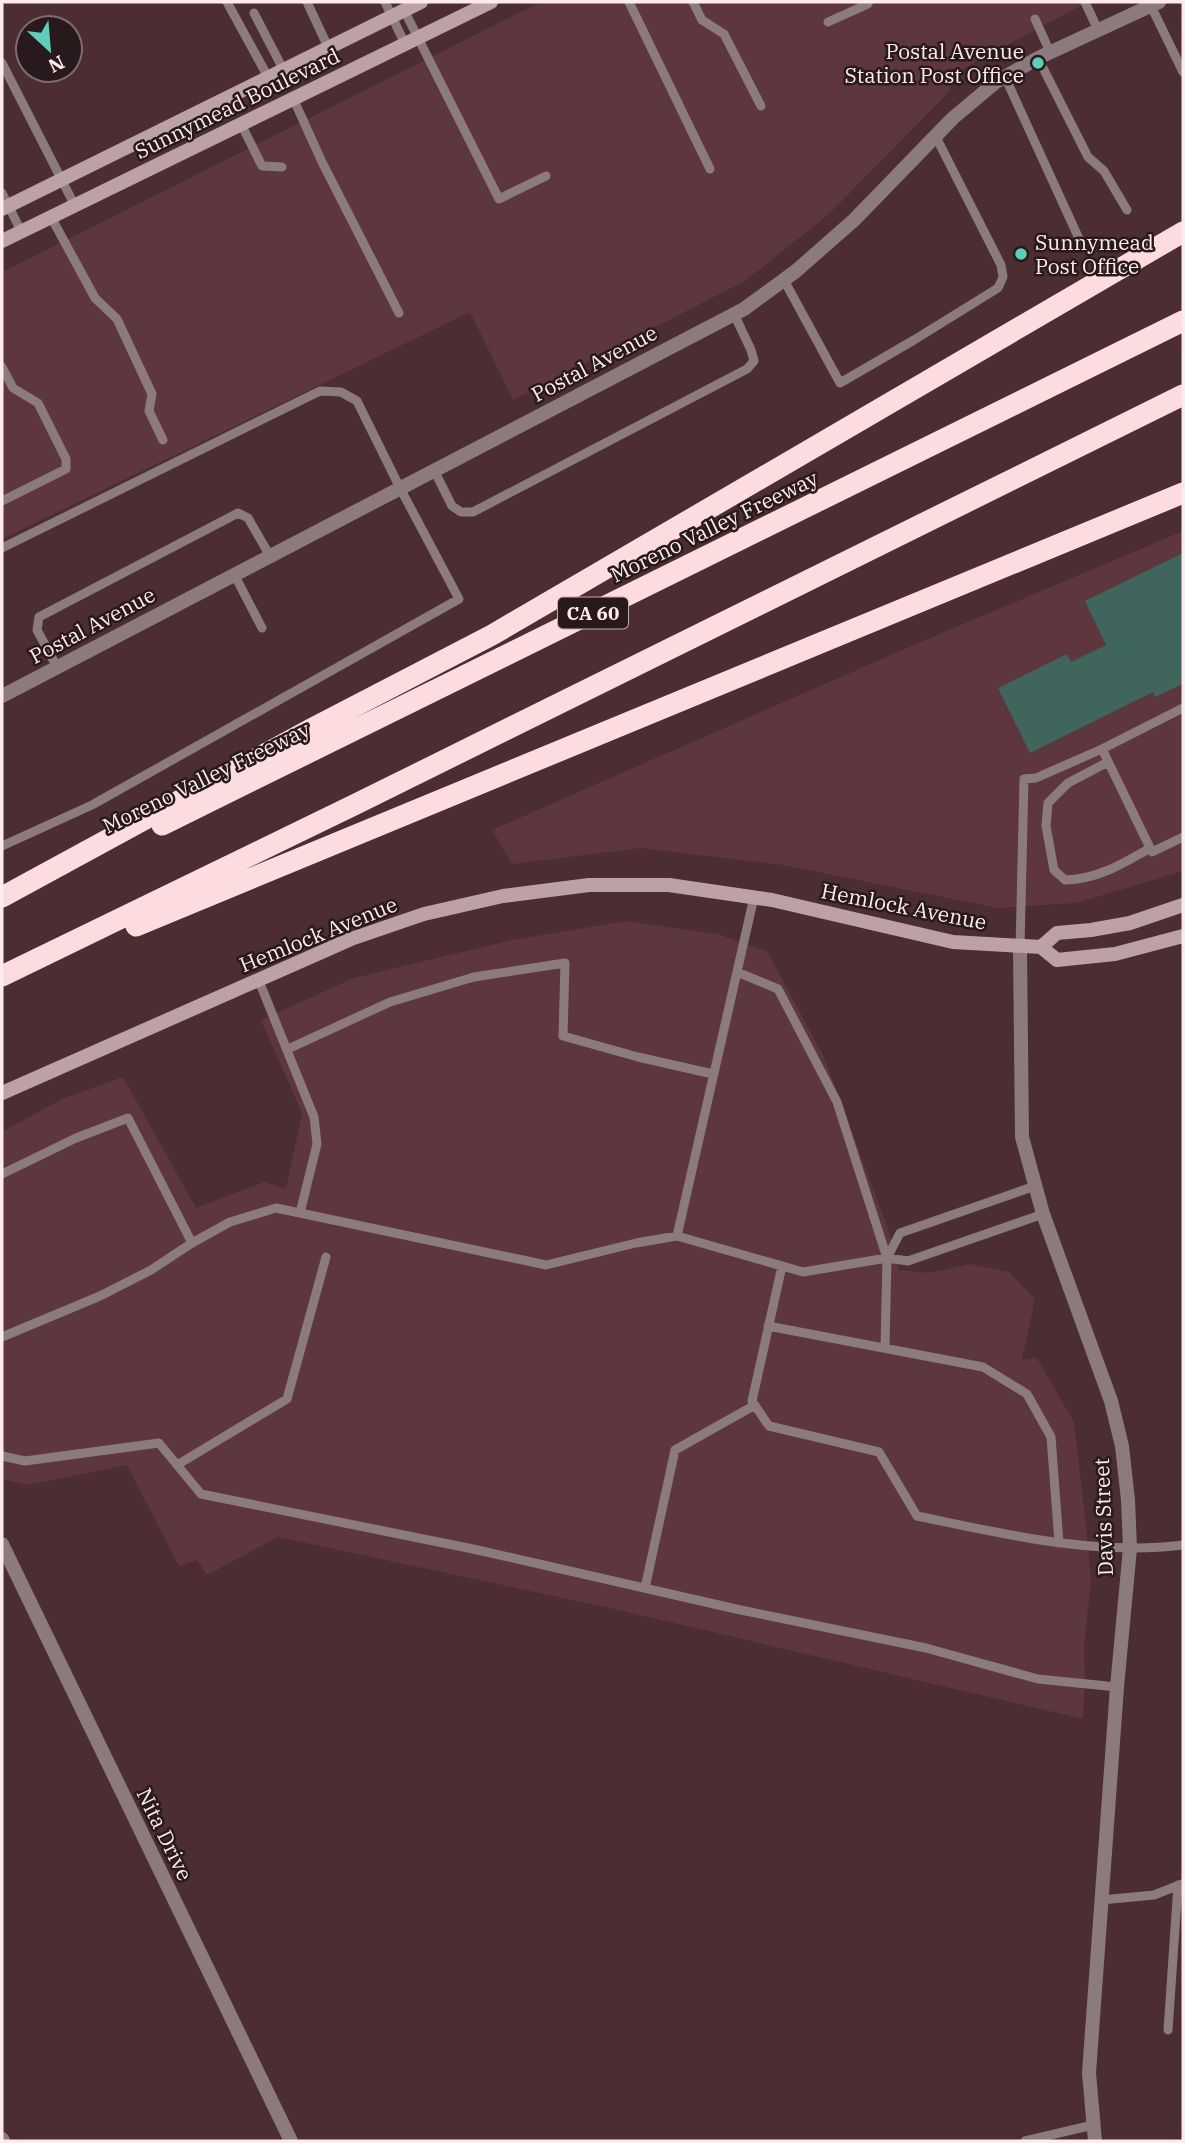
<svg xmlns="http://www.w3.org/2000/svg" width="1185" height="2143" viewBox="0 0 1185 2143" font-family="'IBM Plex Serif',serif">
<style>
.built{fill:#5d373d}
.building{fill:#3f655d}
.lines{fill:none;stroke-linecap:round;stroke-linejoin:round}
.lane{stroke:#8c7b7d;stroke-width:9}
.street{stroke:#8c7b7d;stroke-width:14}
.secondary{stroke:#bca1a5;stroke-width:14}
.highway{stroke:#fddce0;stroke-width:21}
.poi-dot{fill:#5eceb8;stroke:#281a1c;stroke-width:2.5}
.labels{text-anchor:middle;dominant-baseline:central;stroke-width:5;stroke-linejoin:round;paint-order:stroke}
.shield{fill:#281a1c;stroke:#beacae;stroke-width:2}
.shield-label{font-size:19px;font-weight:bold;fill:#ffeaec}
.poi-label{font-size:21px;fill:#ffeaec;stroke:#281a1c;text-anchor:end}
.street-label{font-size:21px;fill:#ffeaec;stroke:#281a1c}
</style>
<rect width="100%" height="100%" fill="#4c2d32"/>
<path class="built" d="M541 2H1088L964 68 945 96 828 215 745 281 513 400 470 312 2 539V272Z
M1183 531V871L1076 903 998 908 783 865 641 848 512 864 492 830 909 647Z
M626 921 717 934 767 951 824 1057 888 1229 899 1270 929 1273 969 1264 1009 1272 1035 1299 1022 1360 1037 1358 1074 1422 1085 1516 1091 1580 1084 1647 1085 1676 1083 1719 623 1611 278 1537 207 1575 197 1560 179 1566 127 1465 27 1485 2 1479V1132L62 1099 123 1077 196 1208 264 1182 286 1189 302 1113 261 1020 354 978 512 940Z"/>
<path class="building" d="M1183 553V684L1155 697 1153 692 1030 753 998 688 1067 654 1071 662 1106 645 1085 601Z"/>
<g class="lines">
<path class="lane" d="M227 2 268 77
M307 2 328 47
M385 2 405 44
M629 2 710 169
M693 2 702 20 724 34 761 106
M1085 2 1098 30
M1151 6 1183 72
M404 10 499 199 546 176
M254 13 283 69
M1035 19 1050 52
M828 22 868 4
M1038 58 1088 157 1104 171 1127 210
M2 63 75 206
M1005 77 1081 243
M293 98 322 162 399 313
M241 124 262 166 282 167
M2 193 21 231
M51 217 95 298 117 319 152 394 149 411 163 440
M784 280 840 383 914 340 998 288 1003 277 1001 265 936 137
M2 367 13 388 38 403 66 459V469L2 501
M434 470 452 506 461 512H473L747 369 754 361 751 350 734 314
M2 548 320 391 341 392 357 401 400 488 459 599 92 805 2 846
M234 574 262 628
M57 667 37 630 39 617 238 513 248 518 270 556
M1102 749 1183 708
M1108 762 1068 783 1048 803 1046 826 1054 870 1065 880C1098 879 1122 864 1150 848
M1020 948 1024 779 1036 778 1102 749 1152 852 1183 837
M737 972 778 989 837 1102 887 1258 885 1348
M288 1049 390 1002 474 977 565 963 563 1036 638 1057 713 1074
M2 1174 76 1138 128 1118 192 1243 230 1222 276 1208 300 1213 317 1144 314 1117 259 981
M300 1213 546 1265 636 1243 677 1236 754 897
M677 1236 803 1272 887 1258 908 1261 1043 1214
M887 1258 900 1233 1035 1186
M782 1266 752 1401 769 1426 879 1452 917 1516C1004 1534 1094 1556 1183 1545
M768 1326 983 1367 1027 1394 1051 1437 1059 1543
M2 1337 100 1296 151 1270 192 1243
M2 1456 25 1461 159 1443 201 1494 473 1549 736 1609 926 1648 1038 1679 1117 1687
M177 1465 287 1399 326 1257
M645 1588 675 1450 755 1405
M1101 1900 1154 1895 1182 1884
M1168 2030 1178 1885
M1025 2141 1093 2125"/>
<path class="street" d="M2 696 744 309 796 271 854 220 953 118 996 82 1038 58 1159 2
M1020 948 1022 1137 1043 1214 1111 1401 1122 1446 1128 1500 1130 1548 1117 1687 1089 2073 1095 2141
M2 1544 291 2141
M2 2139 3 2141"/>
<path class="secondary" d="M2 209 421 2
M2 241 491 2
M1041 947 1057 933 1091 930 1130 923 1183 905
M2 1093 351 939 424 914 503 896 589 885H669L772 900 953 942 1041 947 1057 960 1115 954 1183 936"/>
<path class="highway" d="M162 825 1183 321
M2 897 311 729 492 635 1183 232
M136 926 1183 493
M2 976 356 804 1183 395"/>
</g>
<g class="poi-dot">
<circle cx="1038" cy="63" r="7"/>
<circle cx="1021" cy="254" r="7"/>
</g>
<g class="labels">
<rect class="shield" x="558" y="597.5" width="70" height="31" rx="5"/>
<g class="shield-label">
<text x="593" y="613">CA 60</text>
</g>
<g class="poi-label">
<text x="1024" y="51">Postal Avenue<tspan x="1024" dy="24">Station Post Office</tspan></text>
<text x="1035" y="242" text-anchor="start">Sunnymead<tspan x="1035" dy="24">Post Office</tspan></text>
</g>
<g class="street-label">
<text transform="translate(237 103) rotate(-26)">Sunnymead Boulevard</text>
<text transform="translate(594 363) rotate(-28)">Postal Avenue</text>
<text transform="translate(714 526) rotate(-26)">Moreno Valley Freeway</text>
<text transform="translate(92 625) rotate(-28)">Postal Avenue</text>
<text transform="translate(206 777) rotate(-26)">Moreno Valley Freeway</text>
<text transform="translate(904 906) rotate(11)">Hemlock Avenue</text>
<text transform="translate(318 934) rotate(-22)">Hemlock Avenue</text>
<text transform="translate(1103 1517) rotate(-92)">Davis Street</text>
<text transform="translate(165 1834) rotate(64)">Nita Drive</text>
</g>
</g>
<rect width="1185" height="2143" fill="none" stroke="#ffeaec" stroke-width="7"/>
<g transform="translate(49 49) rotate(154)"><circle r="33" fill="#281a1c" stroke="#7e6d6f" stroke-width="2"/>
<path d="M0-5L12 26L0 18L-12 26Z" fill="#5eceb8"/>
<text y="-10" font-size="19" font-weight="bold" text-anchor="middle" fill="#ffeaec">N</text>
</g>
</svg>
